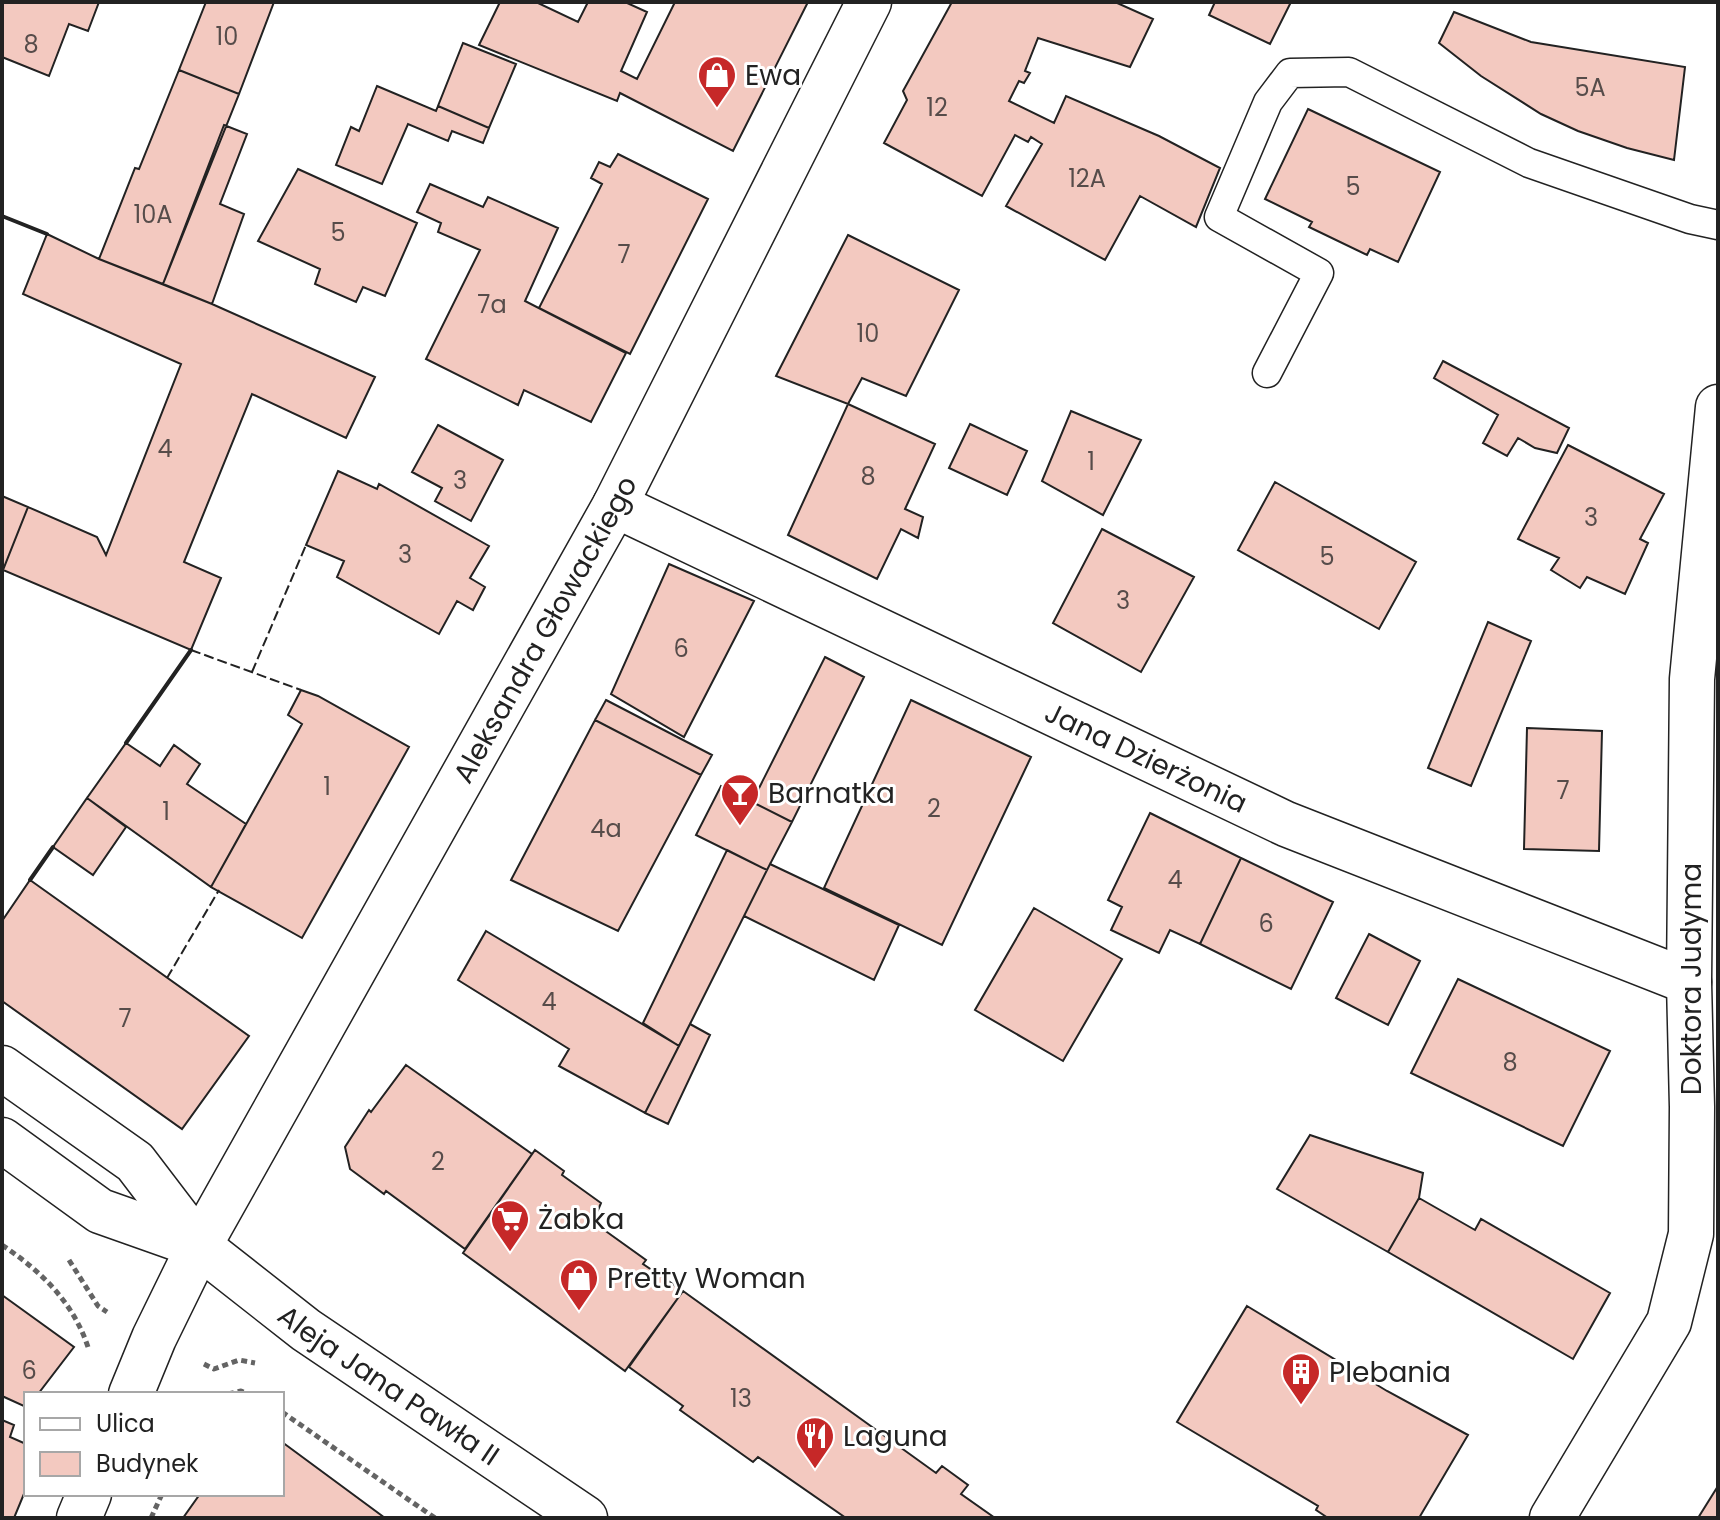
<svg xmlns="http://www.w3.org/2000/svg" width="1720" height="1520" viewBox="0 0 1720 1520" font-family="Poppins,sans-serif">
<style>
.building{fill:#f3c9c0;stroke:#222;stroke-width:2}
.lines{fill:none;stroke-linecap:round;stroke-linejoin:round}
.service-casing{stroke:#222;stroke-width:31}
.minor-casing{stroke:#222;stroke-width:47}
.secondary-casing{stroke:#222;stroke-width:47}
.path{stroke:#646464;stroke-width:5;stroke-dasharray:6 4;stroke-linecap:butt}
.service{stroke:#fff;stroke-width:28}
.minor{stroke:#fff;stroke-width:44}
.secondary{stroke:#fff;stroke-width:44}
.fence{stroke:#222;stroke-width:2;stroke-dasharray:10 4;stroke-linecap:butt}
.wall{stroke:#222;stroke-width:4}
.labels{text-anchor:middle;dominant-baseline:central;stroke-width:6;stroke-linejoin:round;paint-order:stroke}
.number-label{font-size:24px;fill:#564c4a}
.poi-label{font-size:28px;fill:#222;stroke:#fff;text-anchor:start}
.street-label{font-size:28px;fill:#222;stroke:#fff}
</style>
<rect width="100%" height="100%" fill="#fff"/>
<path class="building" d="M2 2H99L88 31 69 24 49 76 2 57Z
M206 2H274L239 94 179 70Z
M500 2H536L578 22 588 2H625L647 12 621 71 637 79 675 2H808L733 151 620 93 617 101 479 45Z
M952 2H1115L1153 19 1130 67 1038 38 1025 71 1030 73 1024 83 1019 81 1009 101 1054 123 1066 96 1159 136 1220 168 1196 227 1140 196 1105 260 1006 206 1042 144 1031 137 1028 142 1015 135 982 196 884 143 907 100 903 91Z
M1215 2H1291L1270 44 1209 15Z
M1454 12 1531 42 1685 67 1674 160 1627 148 1578 131 1541 114 1481 76 1439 43Z
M463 43 516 64 489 128 438 106Z
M179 70 239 94 163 284 99 259 135 168 139 169Z
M377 86 436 111 438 106 489 128 483 143 452 131 448 141 408 124 382 184 336 165 351 127 359 131Z
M1308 109 1440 172 1398 262 1370 249 1367 255 1309 227 1312 222 1265 199Z
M224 125 247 134 220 204 244 214 212 304 163 284Z
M618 154 708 199 630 354 539 308 602 184 591 178 599 162 610 167Z
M298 169 417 223 385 296 363 287 356 302 315 284 320 269 258 241Z
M430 184 483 207 488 197 558 228 525 301 626 353 591 422 524 390 518 405 426 359 480 250 438 232 441 223 417 212Z
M47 234 99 259 212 304 375 377 346 438 252 394 184 562 221 578 191 650 3 570 28 507 97 537 106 555 181 364 23 294Z
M848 235 959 290 906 396 862 378 848 404 776 376Z
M1443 361 1569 428 1557 453 1535 448 1518 438 1507 456 1483 443 1498 415 1434 378Z
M848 404 935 444 905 509 923 517 918 538 901 529 877 579 788 535Z
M1071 411 1141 440 1103 515 1042 481Z
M970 424 1027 451 1007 495 949 468Z
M438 425 503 460 471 521 435 501 442 488 412 472Z
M1568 445 1664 494 1640 539 1648 543 1625 594 1587 577 1580 588 1551 570 1559 558 1518 539Z
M338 471 377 489 379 484 489 546 470 578 485 587 473 610 457 601 439 634 337 577 344 561 306 545Z
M1275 482 1416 562 1379 629 1238 550Z
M2 496 28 507 3 570H2Z
M1102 529 1194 577 1141 672 1053 623Z
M669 564 754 601 684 737 611 694Z
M1488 622 1531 641 1471 786 1428 768Z
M825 657 864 677 792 822 752 802Z
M301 690 318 696 409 747 302 938 211 887 302 724 288 715Z
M606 700 712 755 701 775 595 720Z
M911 700 1031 757 942 945 824 888Z
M595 720 701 775 618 931 511 880Z
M1527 728 1602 731 1599 851 1524 849Z
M126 743 160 766 174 745 200 764 187 784 246 824 211 887 87 798Z
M721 786 792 822 767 870 696 835Z
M87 798 126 827 93 875 53 847Z
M1150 813 1241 858 1200 944 1170 930 1159 953 1111 930 1122 907 1108 900Z
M727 850 767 870 679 1046 643 1023Z
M1241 858 1333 902 1291 989 1200 944Z
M770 864 899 925 874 980 744 916Z
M30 880 249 1036 182 1129 2 1001V921Z
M1034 908 1122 959 1063 1061 975 1010Z
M486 931 679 1046 645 1113 559 1066 569 1049 458 980Z
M1369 934 1420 961 1388 1025 1336 998Z
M1458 979 1610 1051 1563 1146 1411 1073Z
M690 1024 710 1035 668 1124 645 1113Z
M406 1065 532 1154 465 1249 386 1191 384 1194 350 1169 345 1147 369 1110 371 1112Z
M1310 1135 1423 1173 1419 1198 1388 1252 1277 1189Z
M535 1150 564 1171 562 1175 601 1203 593 1222 646 1260 643 1264 683 1291 625 1371 463 1253Z
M1419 1198 1475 1230 1481 1219 1610 1293 1573 1359 1388 1252Z
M683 1291 936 1473 942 1466 968 1485 961 1494 995 1518H846L758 1457 753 1462 680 1410 683 1406 629 1367Z
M2 1295 74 1347 38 1394H26V1407L2 1396Z
M1247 1306 1387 1391 1468 1435 1419 1518H1328L1316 1510 1318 1506 1177 1422Z
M2 1420 14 1425 10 1437 26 1444V1489L14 1518H2Z
M282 1442 385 1518H183L200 1494H282Z
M1718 1486V1518H1698Z"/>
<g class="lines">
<defs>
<path id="service" d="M1267 373 1319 273 1219 217 1268 102 1290 73 1349 72 1529 163 1690 219 1718 225"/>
<g id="minor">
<path id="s1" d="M615 505 1286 824 1689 982"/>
<path id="s2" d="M131 1394 154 1338 199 1246 615 505 869 2"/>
<path d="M79 1518 89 1494"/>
<path d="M1552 1518 1669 1322 1691 1234 1692 1107 1689 982 1692 679 1718 407"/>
</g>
<g id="secondary">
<path id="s3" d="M2 1068 135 1162 199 1246 306 1330 585 1518"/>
<path d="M2 1140 100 1211 199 1246"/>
</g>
</defs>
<use href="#service" class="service-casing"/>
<use href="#minor" class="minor-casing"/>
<use href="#secondary" class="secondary-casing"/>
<path class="path" d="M2 1245C41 1271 73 1302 88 1347
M69 1260 98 1306 107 1312
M204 1364 214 1369 239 1360 255 1363
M228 1394 241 1391 248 1394
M282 1412 435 1518
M151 1518 162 1494"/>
<use href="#service" class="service"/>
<use href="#minor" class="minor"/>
<use href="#secondary" class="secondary"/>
<path class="fence" d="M191 650 301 690
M252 672 306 545
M167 978 219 890"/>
<path class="wall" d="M2 216 47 234
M126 743 191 650
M30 880 53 847"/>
</g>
<defs>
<symbol id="shop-pin" viewBox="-11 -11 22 30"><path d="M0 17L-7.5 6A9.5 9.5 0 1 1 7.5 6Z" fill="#c62828" stroke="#fff"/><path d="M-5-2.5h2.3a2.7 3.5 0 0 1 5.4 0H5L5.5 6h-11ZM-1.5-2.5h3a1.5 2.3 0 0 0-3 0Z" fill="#fff"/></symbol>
<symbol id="bar-pin" viewBox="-11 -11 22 30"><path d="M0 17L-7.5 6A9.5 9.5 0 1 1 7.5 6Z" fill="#c62828" stroke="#fff"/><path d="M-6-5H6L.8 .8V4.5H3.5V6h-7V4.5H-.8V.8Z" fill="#fff"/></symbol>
<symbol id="supermarket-pin" viewBox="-11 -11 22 30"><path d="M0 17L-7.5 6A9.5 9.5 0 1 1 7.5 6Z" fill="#c62828" stroke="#fff"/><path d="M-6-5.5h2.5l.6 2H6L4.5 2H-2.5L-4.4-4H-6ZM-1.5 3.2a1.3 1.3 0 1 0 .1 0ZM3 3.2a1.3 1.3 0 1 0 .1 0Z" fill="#fff"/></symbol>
<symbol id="building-pin" viewBox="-11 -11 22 30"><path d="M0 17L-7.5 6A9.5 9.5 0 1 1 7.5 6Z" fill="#c62828" stroke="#fff"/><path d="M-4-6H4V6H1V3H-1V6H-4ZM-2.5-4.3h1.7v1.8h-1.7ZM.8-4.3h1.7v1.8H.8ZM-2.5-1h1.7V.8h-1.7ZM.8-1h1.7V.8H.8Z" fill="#fff"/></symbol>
<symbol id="restaurant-pin" viewBox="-11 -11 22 30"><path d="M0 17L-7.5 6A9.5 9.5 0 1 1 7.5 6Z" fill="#c62828" stroke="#fff"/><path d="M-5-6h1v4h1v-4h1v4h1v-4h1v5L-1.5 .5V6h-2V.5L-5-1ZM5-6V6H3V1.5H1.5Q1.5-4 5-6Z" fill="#fff"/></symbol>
</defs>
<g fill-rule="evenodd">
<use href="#shop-pin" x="695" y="53" width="44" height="60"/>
<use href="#bar-pin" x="718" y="771" width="44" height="60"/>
<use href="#supermarket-pin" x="488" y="1197" width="44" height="60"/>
<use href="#shop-pin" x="557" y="1256" width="44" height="60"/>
<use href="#building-pin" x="1279" y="1350" width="44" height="60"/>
<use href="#restaurant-pin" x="793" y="1414" width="44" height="60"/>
</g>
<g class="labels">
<g class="number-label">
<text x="227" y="36">10</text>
<text x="31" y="44">8</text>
<text x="1590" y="87">5A</text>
<text x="937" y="107">12</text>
<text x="1087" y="178">12A</text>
<text x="1353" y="186">5</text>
<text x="153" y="214">10A</text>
<text x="338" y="232">5</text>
<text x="624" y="254">7</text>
<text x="492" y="304">7a</text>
<text x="868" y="333">10</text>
<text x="165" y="448">4</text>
<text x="1091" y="461">1</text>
<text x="868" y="476">8</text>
<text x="460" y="480">3</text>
<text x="1591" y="517">3</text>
<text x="405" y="554">3</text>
<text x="1327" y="556">5</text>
<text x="1123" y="600">3</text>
<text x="681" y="648">6</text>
<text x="327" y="786">1</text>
<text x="1563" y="790">7</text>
<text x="934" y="808">2</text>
<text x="166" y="811">1</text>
<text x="606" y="828">4a</text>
<text x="1175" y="879">4</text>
<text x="1266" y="923">6</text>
<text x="549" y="1001">4</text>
<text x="125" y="1018">7</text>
<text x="1510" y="1062">8</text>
<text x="438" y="1161">2</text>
<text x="29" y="1370">6</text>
<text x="741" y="1398">13</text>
</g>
<g class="poi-label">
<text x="745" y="75">Ewa</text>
<text x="768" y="793">Barnatka</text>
<text x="538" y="1219">Żabka</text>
<text x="607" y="1278">Pretty Woman</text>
<text x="1329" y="1372">Plebania</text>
<text x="843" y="1436">Laguna</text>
</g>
<g class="street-label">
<text stroke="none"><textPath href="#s2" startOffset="870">Aleksandra Głowackiego</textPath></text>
<text stroke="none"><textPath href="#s1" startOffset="588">Jana Dzierżonia</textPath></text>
<text transform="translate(1691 979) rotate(-90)">Doktora Judyma</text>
<text stroke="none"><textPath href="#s3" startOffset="504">Aleja Jana Pawła II</textPath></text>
</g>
</g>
<rect width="1720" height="1520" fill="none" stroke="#222222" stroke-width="8"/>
<rect x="24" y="1392" width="260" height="104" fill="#ffffff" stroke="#a7a7a7" stroke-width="2"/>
<rect x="40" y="1418" width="40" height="12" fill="#ffffff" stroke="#a7a7a7" stroke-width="2"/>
<text x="96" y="1432" font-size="24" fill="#222222">Ulica</text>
<rect x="40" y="1452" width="40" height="24" fill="#f3c9c0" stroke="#a7a7a7" stroke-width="2"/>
<text x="96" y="1472" font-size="24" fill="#222222">Budynek</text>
</svg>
